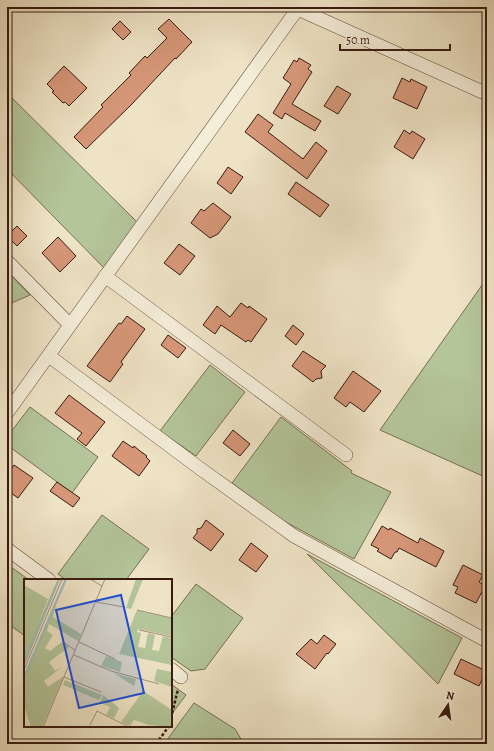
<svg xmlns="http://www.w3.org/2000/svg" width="494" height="751" viewBox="0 0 494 751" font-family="Alegreya,serif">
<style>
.green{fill:#b3c599;stroke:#767054}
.building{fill:#d69778;stroke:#381a10}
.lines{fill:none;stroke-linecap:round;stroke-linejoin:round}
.street-casing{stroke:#664c3d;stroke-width:14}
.path{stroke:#381a10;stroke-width:2.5;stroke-dasharray:3 2;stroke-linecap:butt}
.street{stroke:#f4edd9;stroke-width:13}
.inset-river{fill:none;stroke:#9cbdbd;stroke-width:2}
.inset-road{fill:none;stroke:#a5937d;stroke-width:1}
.view{fill:#1d4ed8;fill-opacity:0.15;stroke:#1d4ed8;stroke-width:2}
.inset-edge{fill:none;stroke:#381a10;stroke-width:2}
</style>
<rect width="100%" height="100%" fill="#eee3c5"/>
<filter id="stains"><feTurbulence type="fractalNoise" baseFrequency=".005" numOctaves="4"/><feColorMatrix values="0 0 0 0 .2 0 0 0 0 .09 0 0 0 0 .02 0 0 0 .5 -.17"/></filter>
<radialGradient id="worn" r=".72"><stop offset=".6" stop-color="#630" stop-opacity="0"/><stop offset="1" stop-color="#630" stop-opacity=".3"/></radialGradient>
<path class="green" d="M7 93 137 222 104 268 7 169Z
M7 271 30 295 7 305Z
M487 278V478L380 430Z
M210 365 245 392 196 456 160 431Z
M30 407 98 457 72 493 7 445V437Z
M281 417 352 471 351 473 391 492 354 559 282 520 232 483Z
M102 515 149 549 126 580H66L58 574Z
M307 554 462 638 438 684Z
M7 564 29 580H25V636L7 623Z
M196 584 243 618 205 669 191 671 171 657V617Z
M171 684 186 695 171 715Z
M194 703 235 729 244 744H164Z"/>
<path class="building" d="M169 19 192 42 176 59 175 58 131 105 86 149 74 137 103 107 101 105 131 75 129 73 145 56 147 58 167 38 158 29Z
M120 21 131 32 123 40 112 29Z
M299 58 311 65 308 69 312 72 292 104 321 121 315 131 285 113 282 119 273 113 291 84 283 78 294 60 297 62Z
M64 66 87 88 69 106 65 102 63 103 52 92 54 91 47 84Z
M402 78 410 82 411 79 427 87 417 109 393 98Z
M337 86 351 94 338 114 324 106Z
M258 114 273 125 268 132 303 159 316 142 327 151 307 179 245 132Z
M404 130 410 134 412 131 425 139 413 159 394 147Z
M228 167 243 177 231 194 217 183Z
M296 182 329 205 320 217 288 194Z
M213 203 231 217 218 234 210 238 191 223 201 209 204 211Z
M17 226 27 236 17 246 7 236Z
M58 237 76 256 60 272 42 253Z
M179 244 195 256 180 275 164 263Z
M241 303 248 308 249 306 267 319 251 342 248 340 246 342 221 325 215 334 203 325 217 306 230 317Z
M127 316 145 329 121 362 123 364 110 382 87 366 119 323 121 324Z
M293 325 304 334 296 345 285 336Z
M168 335 186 348 178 358 161 345Z
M303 351 326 366 321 371 322 378 316 379 313 382 292 366Z
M353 371 381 391 364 412 350 402 346 407 334 398Z
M69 395 105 422 86 446 77 439 82 433 55 413Z
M233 430 250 444 240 456 223 443Z
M123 441 133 448 134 446 140 451 147 456 146 457 150 461 139 476 112 456Z
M14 465 33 478 18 498 7 490V474Z
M57 482 80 498 73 507 50 491Z
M206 520 224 534 211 551 193 538 197 533V529L201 528Z
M382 526 389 530 390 528 418 543 420 538 444 551 436 567 399 548 397 552H395L391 559 377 551 379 549 371 545Z
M251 543 268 556 256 572 239 560Z
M463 565 483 575 479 582 485 586 476 603 455 593 458 587 453 585Z
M324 635 336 644 328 654 327 653 315 669 296 654 311 639 317 644Z
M461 659 486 671 479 686 454 674Z"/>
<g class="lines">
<defs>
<path id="street" d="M298 9 487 94
M7 261 70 325
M105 276 346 455
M49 356 198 467 294 536 487 641
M7 413 299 7
M7 549 49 580
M171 669 181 677"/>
</defs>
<use href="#street" class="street-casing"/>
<path class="path" d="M171 718 178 689
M156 744 169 726"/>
<use href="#street" class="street"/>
</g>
<g transform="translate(24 579)">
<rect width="148" height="148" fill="#eee3c5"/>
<path d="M34 0 7 69 0 84V6L24 20 14 45ZM112 0H119L107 30 102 29ZM32 25 29 38 57 55 54 62 25 45 23 52 29 56 21 69 26 72 38 63 45 68 25 83 31 92 38 88 20 102 24 108 40 97 18 148H7L0 127V97ZM113 31 148 39V57L114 50 113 53 117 54 114 68 121 69 124 54 131 56 128 71 135 72 139 57 148 59V86L95 75ZM82 77 98 83 96 93 77 87ZM133 90 148 93V108L130 102ZM89 94 112 100 110 107ZM41 101 78 116 75 121 39 106ZM119 112 148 131V148L125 146 110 141 106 147 97 143ZM79 116 95 129 90 139 82 136 86 128 76 124Z" fill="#b3c599"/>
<path class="inset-river" d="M0 85 35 0M0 98 42 0"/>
<path class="inset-road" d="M66 0 78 7M72 23 100 28M113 31 148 39M115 51 148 58M39 63 51 71M55 63 91 80M50 76 87 92 135 105M0 91 38 0M40 98 77 113M66 146 73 132 105 148M19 148 81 0"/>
<path class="view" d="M97 16 120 114 55 129 32 31Z"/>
<rect width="148" height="148" class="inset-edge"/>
</g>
<rect width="494" height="751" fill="none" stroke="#eee3c5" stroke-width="24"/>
<rect x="8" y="8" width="478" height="735" fill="none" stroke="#381a10" stroke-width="2"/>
<rect x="12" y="12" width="470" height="727" fill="none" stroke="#381a10"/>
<g transform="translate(448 705) rotate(13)" stroke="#f4edd9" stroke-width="3" paint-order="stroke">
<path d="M0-3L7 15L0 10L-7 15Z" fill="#381a10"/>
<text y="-6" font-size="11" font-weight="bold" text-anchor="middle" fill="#381a10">N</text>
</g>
<path d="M340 44v6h110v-6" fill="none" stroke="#381a10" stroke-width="2"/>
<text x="346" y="44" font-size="12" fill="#381a10" stroke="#f4edd9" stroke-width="3" paint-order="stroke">50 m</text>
<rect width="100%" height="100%" filter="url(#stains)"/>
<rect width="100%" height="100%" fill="url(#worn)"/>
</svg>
